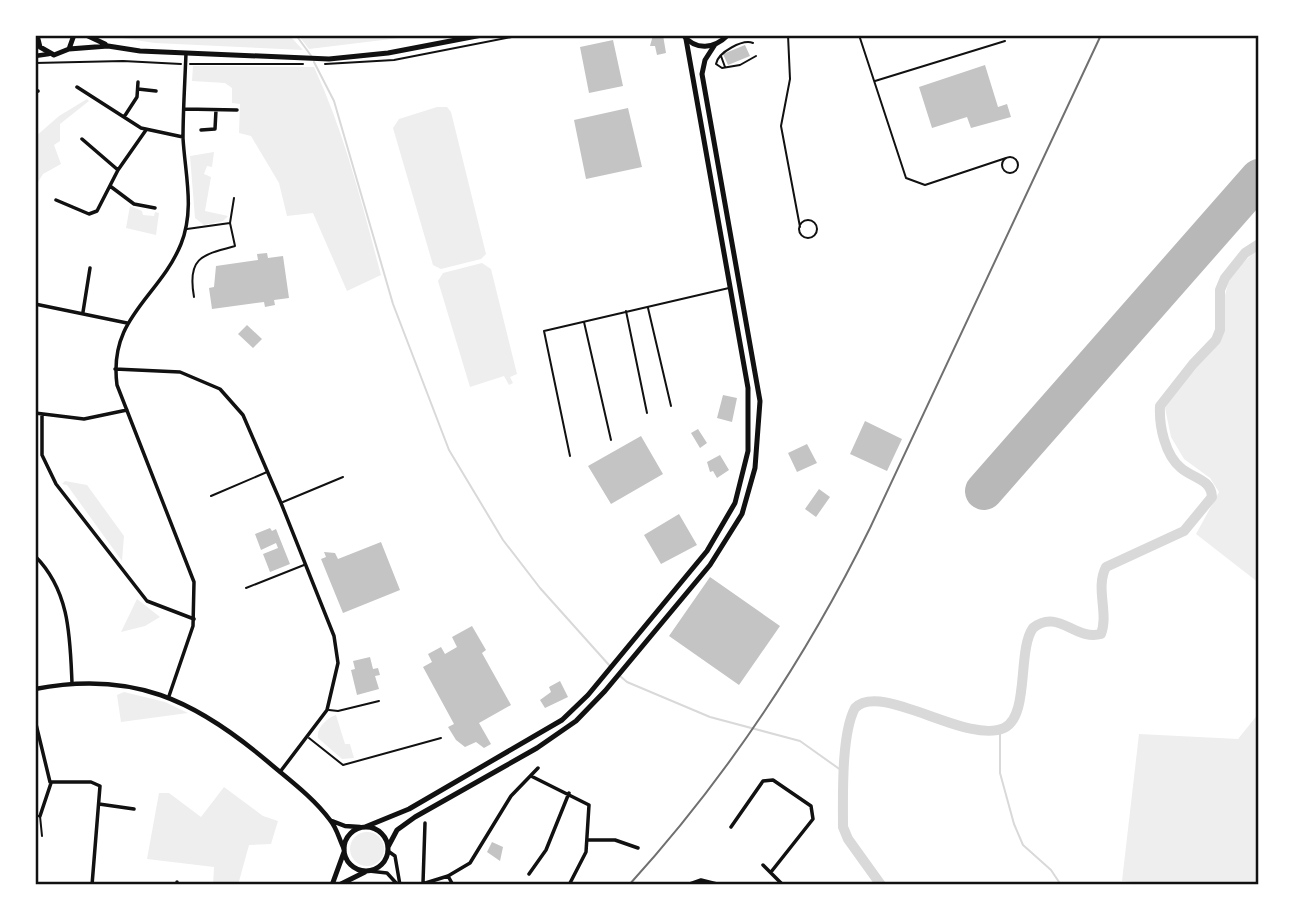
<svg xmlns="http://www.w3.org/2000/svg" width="1294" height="920" viewBox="0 0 1294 920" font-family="'Playfair Display',serif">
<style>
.green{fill:#eee}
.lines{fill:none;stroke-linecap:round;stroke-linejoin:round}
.stream{stroke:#d9d9d9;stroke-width:2}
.river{stroke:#d9d9d9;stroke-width:10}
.runway{stroke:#b8b8b8;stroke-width:38}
.building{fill:#c4c4c4}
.path{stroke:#111;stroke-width:2}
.service{stroke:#111;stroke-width:2}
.minor{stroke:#111;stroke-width:3.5}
.tertiary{stroke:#111;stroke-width:4.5}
.primary{stroke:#111;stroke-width:5}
.trunk{stroke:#111;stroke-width:5}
.rail{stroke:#707070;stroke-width:2}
.neatline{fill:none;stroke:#111;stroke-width:2.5}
</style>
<rect width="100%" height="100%" fill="#fff"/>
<path class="green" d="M102 35H289L303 50 155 43Z
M298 35H424L309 49Z
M193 66 314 67C345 134 362 204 381 275L347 291 313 213 287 216 279 183 251 136 239 133 240 104 232 103V88L225 83 192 81Z
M87 99 89 101 60 124V141L54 145 61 164 43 174 35 187V137L59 116Z
M437 107H447L451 112 486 254 481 259 441 269 433 265 393 128 399 119Z
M214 152 212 167 207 166 204 174 211 177 205 211 228 216 223 221 204 225 195 218 190 156Z
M130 206 142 211 143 215 154 216 155 212 159 213 156 235 126 228Z
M1259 247V583L1196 534 1219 492 1210 478 1184 459 1171 437 1165 408 1174 390 1219 342 1223 303 1230 276Z
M482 263 491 269 517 374 510 377 513 383 509 385 504 376 470 387 438 281 443 273Z
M65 481 87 485 124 536 122 561 67 485 62 484Z
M137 599 160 617 145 626 121 632Z
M124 692 165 702 188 713 121 722 117 695Z
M1259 713V885H1166L1122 881 1139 734 1238 739Z
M336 715 345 744H350L354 758 342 759 318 738C316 728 327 718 336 715Z
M224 787 263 816 278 821 271 844 249 845 238 885H213L214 867 147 859 159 793H169L201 817Z
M350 849a17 17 0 1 1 34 0a17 17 0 1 1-34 0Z"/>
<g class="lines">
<path class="stream" d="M296 35 312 57
M314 62 334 101 393 304 449 450 503 540 540 588 609 665
M620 676 627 682 710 717 800 741 845 773
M1000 730V773L1014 824 1023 845 1051 870 1061 885"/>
<path class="river" d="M881 885 848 839 843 827C843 797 841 734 855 708 881 681 967 745 1004 728 1030 716 1017 650 1033 628 1058 608 1075 641 1101 634 1109 613 1095 588 1106 567L1184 531 1212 497C1211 479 1194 479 1181 468 1165 455 1159 426 1160 406L1193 364 1216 340 1220 330V290L1225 278 1245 253 1259 244"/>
<path class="runway" d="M984 491 1259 178"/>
</g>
<path class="building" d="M653 35H663L666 53 657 55 655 46H650Z
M613 40 623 86 589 93 580 47Z
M745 45 750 56 728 65 723 54Z
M985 65 998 107 1007 104 1011 117 971 128 967 117 932 128 919 87Z
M628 108 642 167 586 179 574 120Z
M267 253 268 258 283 256 289 298 274 300 275 305 265 307 264 302 212 309 209 288 214 287 216 266 258 260 257 254Z
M247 325 262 339 253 348 238 334Z
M723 395 737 398 732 422 717 418Z
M865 421 902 439 887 471 850 454Z
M698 429 707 443 700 448 691 433Z
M641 436 663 474 611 504 588 466Z
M807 444 817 463 797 472 788 453Z
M720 455 729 470 717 478 713 471 710 472 707 462Z
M819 489 830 497 816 517 805 509Z
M679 514 697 545 661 564 644 535Z
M270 528 272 531 276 529 290 564 270 572 263 554 278 548 276 543 261 550 255 534Z
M381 542 400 590 343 613 321 559 326 557 324 552 335 553 338 559Z
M710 577 780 626 739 685 669 636Z
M472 626 486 650 482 653 511 705 479 723 491 744 484 748 476 742 465 747 456 740 448 727 454 724 423 667 432 662 428 654 441 647 445 654 457 647 452 637Z
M370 657 373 669 378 668 380 675 375 676 379 689 357 695 351 670 355 669 353 661Z
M560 681 568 697 545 708 540 700 551 692 549 687Z
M492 842 503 847 500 861 487 852Z"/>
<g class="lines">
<path class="path" d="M35 63 123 61 181 64
M190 64H303
M325 64 394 60 522 35"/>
<path class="service" d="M788 35 790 79 781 126 800 227
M859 35 906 178 925 185 1006 158
M753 43C743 39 718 52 716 64L722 68 740 65 756 56
M721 56 725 67
M875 81 1005 41
M1002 165a8 8 0 1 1 16 0a8 8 0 1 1-16 0Z
M799 229a9 9 0 1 1 18 0a9 9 0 1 1-18 0Z
M187 229 230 223
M194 297C187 258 201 255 235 246L230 223 234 198
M648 308 671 406
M626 311 647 413
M584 322 611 440
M570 456 544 331 729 288
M211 496 267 472
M283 502 343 477
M246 588 304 565
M329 710 338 711 379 701
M309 738 343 765 441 738
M35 816H40L42 836"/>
<path class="minor" d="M77 87 141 128 183 137
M138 89 156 91
M35 92 38 91
M184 109 237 110
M124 117 137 97 138 82
M201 130 215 129 216 110
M82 139 118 170
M110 186 134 204 155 208
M56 200 89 214 97 211 118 170 146 130
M35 304 127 323
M83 312 90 268
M115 369 180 372 220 389 243 415 281 503 334 636 338 663 327 710 280 772
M35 413 84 419 127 410
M42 414V455L56 484 147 601 194 619
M35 556C70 591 70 637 72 683
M169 696 193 626 194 582 117 385C108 317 159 298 181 244 195 209 185 174 183 138 183 110 185 81 186 53
M35 720 50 782H91L100 786 92 885
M531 776 589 805 586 852 569 885
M99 804 134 809
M40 816 51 783
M731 827 763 781 773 780 811 806 813 819 771 872
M589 840H615L638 848
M388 851 395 856 400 885
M763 865 783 885
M369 871 387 873 398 885
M529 874 546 850 569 793
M448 876 453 885
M423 883 425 823
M177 885V882
M419 885 448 876 470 863 511 796 538 768
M687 885 701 880 721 885"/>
<path class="tertiary" d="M35 56 49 54
M35 689C132 670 195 700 267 761 288 779 313 797 330 820 337 828 339 839 344 849
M332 821 345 826 360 827"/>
<path class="primary" d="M365 827 409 809 562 720 588 695 707 551 735 503 748 451V388L686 39
M344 849a22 22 0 1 1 44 0a22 22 0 1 1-44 0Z
M388 847 397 830 415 817 537 748 576 721 605 691 710 565 742 514 755 468 760 401 702 74 705 60 714 46
M332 885 344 852
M339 885 365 872"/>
<path class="trunk" d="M37 35 40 47 54 55 69 49 74 35
M86 35 105 44
M683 35C696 51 714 49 728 35
M69 49 108 46 140 51 329 59 388 53 482 35"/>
<path class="rail" d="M629 885C727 777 806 658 870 528L1101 35"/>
</g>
<rect width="1294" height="920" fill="none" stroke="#ffffff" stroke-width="74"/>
<rect x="37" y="37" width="1220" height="846" class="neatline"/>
</svg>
